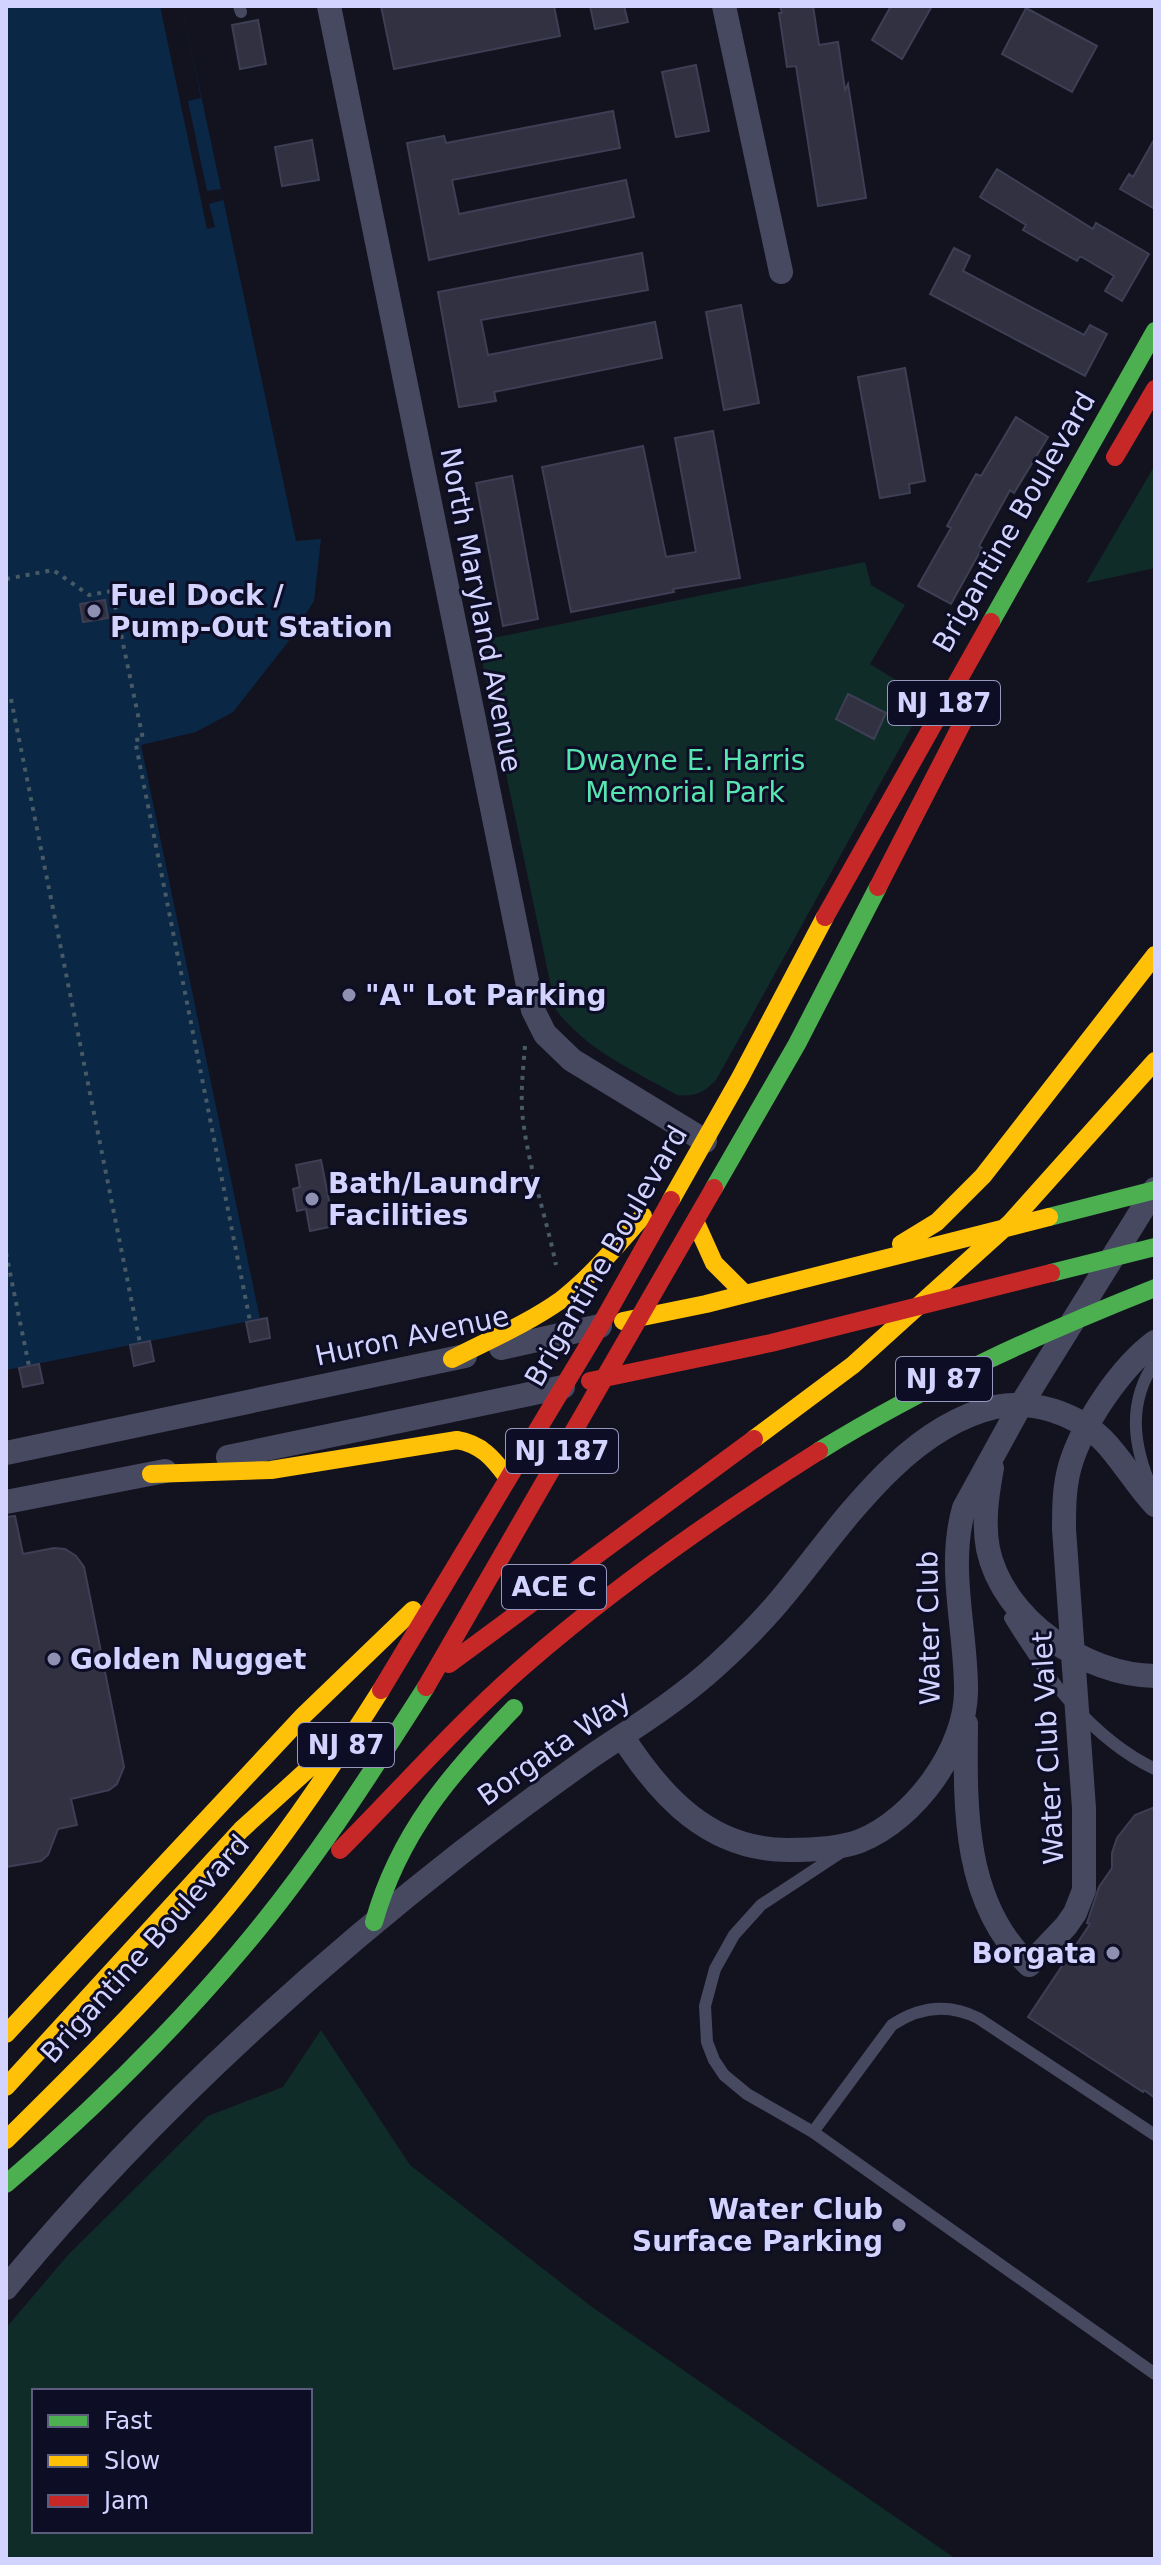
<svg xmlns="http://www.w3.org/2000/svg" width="1161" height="2565" viewBox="0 0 1161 2565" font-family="'DejaVu Sans',sans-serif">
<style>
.green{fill:#102c29;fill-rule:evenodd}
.water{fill:#0a2745}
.pier{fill:#131320}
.building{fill:#313142;stroke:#3e3e54;stroke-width:2}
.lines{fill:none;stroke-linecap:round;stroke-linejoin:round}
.path{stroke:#475a65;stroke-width:4;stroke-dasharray:4 6;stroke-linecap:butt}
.lane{stroke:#474961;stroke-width:12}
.street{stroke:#474961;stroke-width:24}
.fast{stroke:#4caf50;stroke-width:18}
.slow{stroke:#ffc107;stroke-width:18}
.jam{stroke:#c62828;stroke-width:18}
.poi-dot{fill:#8f90b1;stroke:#0e0d26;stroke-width:3}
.labels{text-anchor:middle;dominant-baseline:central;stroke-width:6;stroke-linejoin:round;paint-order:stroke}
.shield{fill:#0e0d26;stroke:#9798be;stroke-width:2}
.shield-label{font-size:26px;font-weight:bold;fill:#d2d3ff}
.street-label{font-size:28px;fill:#d2d3ff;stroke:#0e0d26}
.poi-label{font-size:28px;font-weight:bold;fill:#d2d3ff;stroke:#0e0d26;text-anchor:start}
.park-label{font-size:28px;fill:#57e6af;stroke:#0e0d26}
</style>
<rect width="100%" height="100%" fill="#131320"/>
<path class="green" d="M1155 465V568L1086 583Z
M865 562 871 585 905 605 870 664 927 699 716 1080C703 1093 695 1097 677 1095 634 1071 587 1050 556 1010L478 641Z
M321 2030 410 2165 592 2307 956 2559H6V2328L68 2255 208 2116 283 2087ZM310 2391V2531H34V2391Z"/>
<path class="water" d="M6 6H182L296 541 321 539 314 601 288 642 233 712 196 732 141 745 260 1319 6 1370Z"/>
<path class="pier" d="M160 6H182L201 98 188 101 207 191 221 189 223 200 209 204 215 227 207 229Z"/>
<path class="building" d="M381 6H554L560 36 394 69Z
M590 6H624L628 22 595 29Z
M780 6H813L819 45 838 42 845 90 848 84 866 198 818 206 796 66 787 67 779 13H782Z
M891 6H932L902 59 872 40Z
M1026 8 1097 46 1072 92 1002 54Z
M258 20 266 64 240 69 232 25Z
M696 65 709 131 676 137 662 72Z
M613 111 620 148 452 180 459 214 626 180 634 217 429 260 407 143 444 136 446 143Z
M1155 138V209L1120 189 1129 174 1133 177Z
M312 140 319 180 282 186 275 147Z
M997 169 1093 229 1096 223 1149 254 1122 301 1105 291 1114 276 1080 256 1077 261 1023 230 1026 225 980 197Z
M954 248 970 256 963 271 1084 335 1090 325 1107 334 1085 376 930 294Z
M642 253 648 290 481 320 488 355 655 322 662 358 494 392 496 401 459 407 438 292Z
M741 305 759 403 724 410 706 312Z
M905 368 925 481 909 484 910 493 880 498 858 377Z
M1016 417 1048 437 1014 493 1010 490 979 546 982 548 951 604 918 586 951 528 947 526 976 474 981 476Z
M713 431 740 578 673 589 674 592 571 612 542 467 643 446 666 557 696 552 675 438Z
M512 476 538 619 503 626 476 483Z
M105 600 108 618 83 622 80 604Z
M848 694 886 713 874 739 836 719Z
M321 1160 334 1226 310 1231 306 1209 297 1211 293 1189 300 1187 296 1165Z
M267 1318 270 1338 250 1342 246 1322Z
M150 1341 154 1361 134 1366 130 1345Z
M39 1364 43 1383 23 1387 19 1368Z
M15 1516 23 1554 54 1548 65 1549 76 1556 84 1567 124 1767 117 1784 109 1790 71 1799 77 1825 58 1829 48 1855 41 1861 6 1867V1517Z
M1155 1807V2098L1144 2090 1143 2092 1028 2017 1090 1924 1087 1923 1099 1887 1112 1868V1853L1117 1838 1135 1815Z"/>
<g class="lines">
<path class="path" d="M6 579 53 570 89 595 112 591 143 739 135 740 250 1321
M11 699 140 1343
M525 1046C523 1070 520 1095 523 1120 529 1169 546 1216 556 1265
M6 1253 29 1366"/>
<path class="lane" d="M239 6 241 12
M1152 1489C1133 1446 1127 1403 1155 1362
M1010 1618C1046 1677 1092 1739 1155 1769
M843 1851 761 1905 734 1935 715 1969 705 2006 707 2042 714 2060 724 2075 747 2094 813 2132 1155 2374
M813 2132 892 2025C919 2007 948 2003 978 2018L1155 2135"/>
<path class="street" d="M329 6 533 1010 545 1034 572 1060 705 1141
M724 6 781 272
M501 1348 600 1326
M6 1453 465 1356
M228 1457 563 1387
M992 1468C987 1495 983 1522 988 1549 1003 1620 1085 1675 1155 1676
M6 1502 165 1471
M966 1724C965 1808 963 1903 1029 1965L1066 1926 1075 1913 1084 1890V1808L1064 1529C1064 1508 1064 1487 1070 1466 1082 1425 1120 1368 1155 1342
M622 1736C661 1797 710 1850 788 1850 811 1850 839 1849 860 1841 914 1820 967 1748 966 1689 966 1629 947 1567 964 1508L1019 1408 1155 1189
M6 2288C140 2126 297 1981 462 1852 505 1819 548 1787 592 1756 635 1727 679 1700 717 1665 741 1643 765 1619 786 1593 841 1526 904 1428 995 1407 1032 1399 1075 1413 1102 1439 1122 1459 1135 1484 1155 1505"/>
<path class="fast" d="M991 622 1155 331
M714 1188 797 1044 878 887
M1049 1217 1155 1190
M1051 1273 1155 1247
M819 1451C926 1385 1039 1334 1155 1288
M374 1922C399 1833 451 1773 514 1708
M6 2184C89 2113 169 2035 239 1952 309 1870 368 1778 426 1687"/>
<path class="slow" d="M671 1200 740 1078 825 917
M696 1223 714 1263 745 1294
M901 1244 937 1222 983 1176 1155 955
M623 1321 706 1304 1049 1217
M452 1359C489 1340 527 1324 561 1300 592 1276 617 1245 643 1216
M754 1439 853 1365 1010 1223 1155 1061
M151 1474 271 1470 457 1440C481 1444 493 1458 507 1477
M6 2034 304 1715 413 1610
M6 2087 241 1830 317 1761
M6 2140C74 2073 142 2005 205 1933 271 1858 328 1774 381 1690"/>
<path class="jam" d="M1115 457 1155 389
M878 887 969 710
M825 917 991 622
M590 1381 771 1343 1051 1273
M449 1664 754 1439
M426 1687 714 1188
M381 1690 600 1326 671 1200
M340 1850C401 1789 459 1722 525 1665 617 1585 716 1516 819 1451"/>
</g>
<g class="poi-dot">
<circle cx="94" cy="611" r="8"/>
<circle cx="349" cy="995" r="8"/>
<circle cx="312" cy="1199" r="8"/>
<circle cx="54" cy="1659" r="8"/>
<circle cx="1113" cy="1953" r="8"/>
<circle cx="899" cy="2225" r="8"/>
</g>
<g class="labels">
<g class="shield">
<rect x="888" y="681" width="112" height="44" rx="6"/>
<rect x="896" y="1357" width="96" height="44" rx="6"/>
<rect x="506" y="1429" width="112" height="44" rx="6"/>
<rect x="502" y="1565" width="104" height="44" rx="6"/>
<rect x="298" y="1723" width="96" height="44" rx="6"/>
</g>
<g class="shield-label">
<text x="944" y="703">NJ 187</text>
<text x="944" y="1379">NJ 87</text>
<text x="562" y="1451">NJ 187</text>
<text x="554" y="1587">ACE C</text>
<text x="346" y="1745">NJ 87</text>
</g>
<g class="street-label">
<text transform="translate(1014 522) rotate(-60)">Brigantine Boulevard</text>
<text transform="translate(481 610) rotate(79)">North Maryland Avenue</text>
<text transform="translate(606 1256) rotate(-60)">Brigantine Boulevard</text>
<text transform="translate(412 1336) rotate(-12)">Huron Avenue</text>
<text transform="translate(929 1628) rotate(-91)">Water Club</text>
<text transform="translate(554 1748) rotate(-35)">Borgata Way</text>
<text transform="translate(1048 1748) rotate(-93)">Water Club Valet</text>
<text transform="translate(145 1949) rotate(-48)">Brigantine Boulevard</text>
</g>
<g class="poi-label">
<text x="110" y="595">Fuel Dock /<tspan x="110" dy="32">Pump-Out Station</tspan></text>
<text x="365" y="995">"A" Lot Parking</text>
<text x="328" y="1183">Bath/Laundry<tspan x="328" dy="32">Facilities</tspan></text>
<text x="70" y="1659">Golden Nugget</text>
<text x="1097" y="1953" text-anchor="end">Borgata</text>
<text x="883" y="2209" text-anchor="end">Water Club<tspan x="883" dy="32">Surface Parking</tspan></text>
</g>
<g class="park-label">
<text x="685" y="760">Dwayne E. Harris<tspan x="685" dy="32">Memorial Park</tspan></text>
</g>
</g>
<rect width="1161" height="2565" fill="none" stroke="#d2d3ff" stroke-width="16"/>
<rect x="32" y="2389" width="280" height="144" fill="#0e0d26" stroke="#5c5c7d" stroke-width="2"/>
<rect x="48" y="2415" width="40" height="12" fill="#4caf50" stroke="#5c5c7d" stroke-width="2"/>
<text x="104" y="2429" font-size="24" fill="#d2d3ff">Fast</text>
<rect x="48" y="2455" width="40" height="12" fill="#ffc107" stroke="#5c5c7d" stroke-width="2"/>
<text x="104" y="2469" font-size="24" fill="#d2d3ff">Slow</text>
<rect x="48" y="2495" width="40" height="12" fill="#c62828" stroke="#5c5c7d" stroke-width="2"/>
<text x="104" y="2509" font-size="24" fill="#d2d3ff">Jam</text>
</svg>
